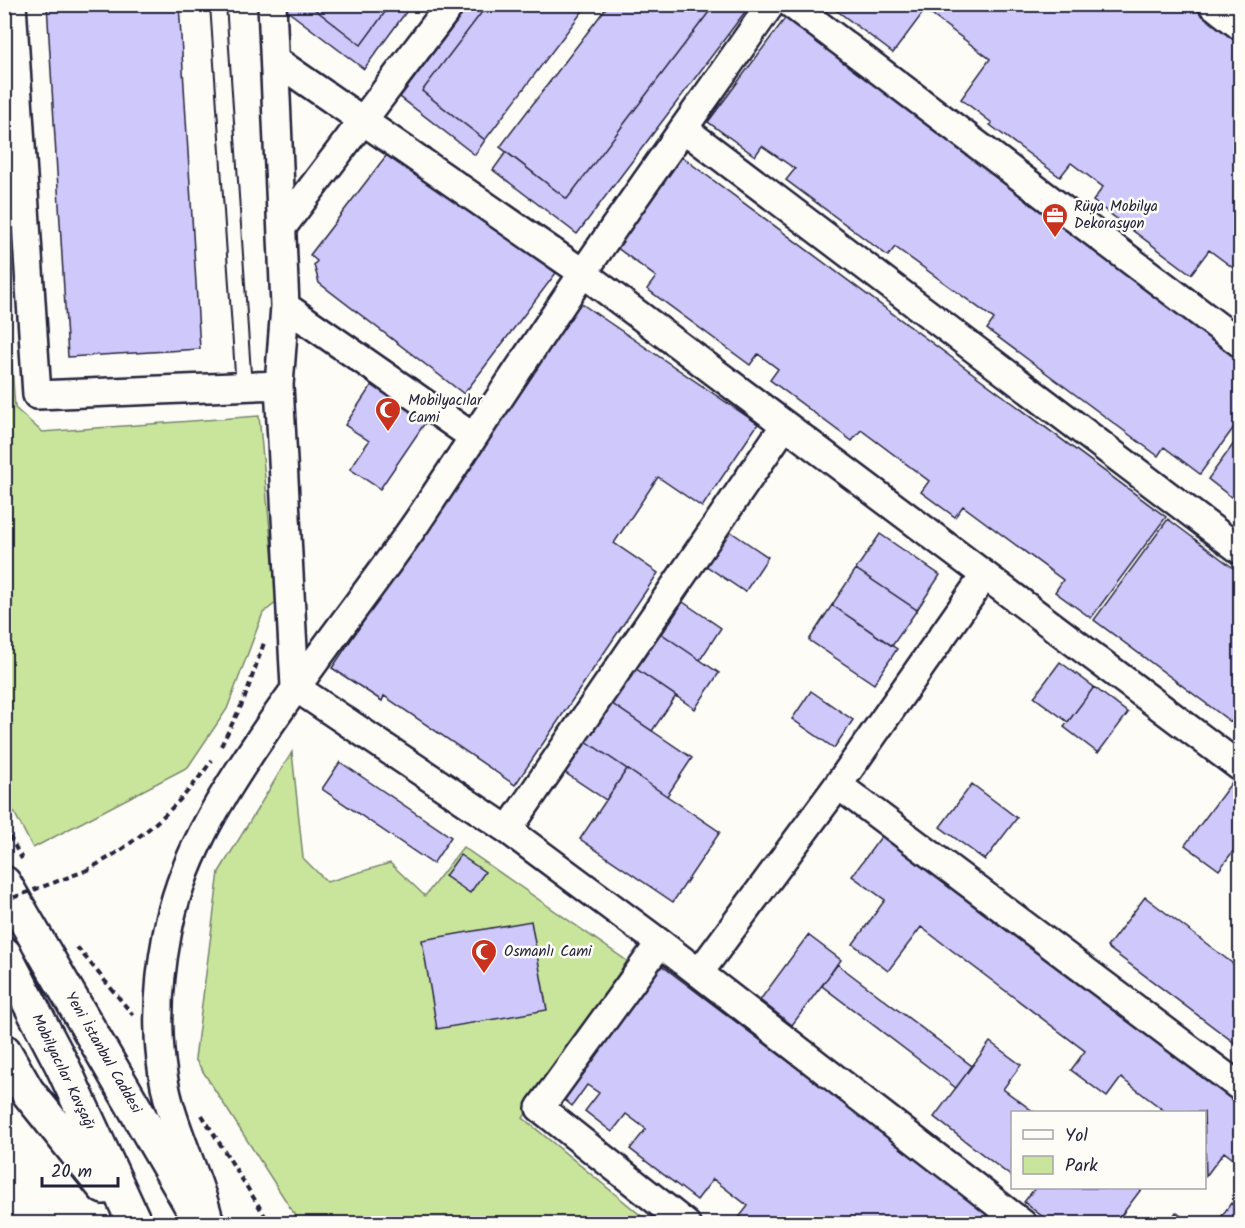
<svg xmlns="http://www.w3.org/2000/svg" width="1245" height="1228" viewBox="0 0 1245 1228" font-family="Kalam,sans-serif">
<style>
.green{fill:#c9e59c;stroke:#76846c;stroke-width:1.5}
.building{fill:#cec8fb;stroke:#22223b;stroke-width:1.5}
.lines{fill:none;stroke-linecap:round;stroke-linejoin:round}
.lane-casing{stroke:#22223b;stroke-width:18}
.street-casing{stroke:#22223b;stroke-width:32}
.highway-casing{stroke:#22223b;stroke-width:38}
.path{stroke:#22223b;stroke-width:4;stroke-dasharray:6 4.5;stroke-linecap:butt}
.lane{stroke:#fdfcf7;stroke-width:14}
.street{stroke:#fdfcf7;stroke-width:27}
.highway{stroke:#fdfcf7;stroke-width:33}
.path-bridge{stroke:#22223b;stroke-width:4;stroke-dasharray:6 4.5;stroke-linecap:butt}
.labels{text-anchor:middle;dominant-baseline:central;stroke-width:5;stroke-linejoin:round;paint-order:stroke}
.poi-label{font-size:15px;fill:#22223b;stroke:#fdfcf7;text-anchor:start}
.street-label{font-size:15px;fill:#22223b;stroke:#fdfcf7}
</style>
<rect width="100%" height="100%" fill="#fdfcf7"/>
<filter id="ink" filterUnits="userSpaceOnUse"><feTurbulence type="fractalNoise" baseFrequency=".0167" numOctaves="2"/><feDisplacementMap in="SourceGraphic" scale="12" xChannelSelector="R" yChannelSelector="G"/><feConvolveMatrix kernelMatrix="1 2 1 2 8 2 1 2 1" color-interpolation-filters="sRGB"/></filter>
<g filter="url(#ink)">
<path class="green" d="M5 270 15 408 42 432 259 416 277 602 263 613 227 709 188 767 33 848 5 795Z
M292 752 303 858 327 882 390 863 425 896 463 847 627 961 523 1118 650 1223H300L195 1059 219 872Z"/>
<path class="building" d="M47 4H179L200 349 68 357Z
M291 4H308L361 45 391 4H412L364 69 286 10Z
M308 4H391L361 45Z
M470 4H488L422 91 485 140 475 155 400 97Z
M488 4H588L485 140 422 91Z
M609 4H715L567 199 500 147Z
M715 4H751L577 234 493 170 506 152 567 199Z
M828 4H1191L1240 42V273L1209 250 1191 274 1093 201 1103 187 1071 163 1060 177 990 125 992 123 961 99 990 59 925 10 893 53Z
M786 17 1240 355V419L1200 474 1164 447 1158 456 987 329 994 319 895 247 888 256 786 180 795 169 762 146 755 156 708 122Z
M392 148 556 273 464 394 319 283 314 265 317 261 310 255Z
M682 157 1166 517 1091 618 1055 592 1063 580 963 506 955 517 921 492 929 481 861 430 852 441 770 380 778 369 758 354 750 365 647 289 656 277 616 247Z
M579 302 758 424 702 507 658 477 614 543 658 573 515 785 384 696 382 701 332 668Z
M375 380 429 417 380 489 350 469 369 441 345 425Z
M1240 435V504L1208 479Z
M1168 519 1240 573V712L1231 722 1094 620Z
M728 530 768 557 745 592 705 565Z
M880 534 940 575 917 610 856 569Z
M856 569 917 610 892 646 832 605Z
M683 602 721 628 700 660 662 634Z
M832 605 897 649 874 684 809 640Z
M656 630 719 673 695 709 632 666Z
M1060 662 1094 687 1068 722 1034 697Z
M632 666 676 696 652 731 608 701Z
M1094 687 1128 713 1098 753 1064 727Z
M811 691 853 720 834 748 792 719Z
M608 701 692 758 667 796 583 739Z
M583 739 627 769 606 800 561 770Z
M340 762 451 837 433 864 322 789Z
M627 769 720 832 673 902 580 839Z
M1232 782 1240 788V842L1219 870 1185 845Z
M972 784 1017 818 985 860 940 827Z
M886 830 1240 1097V1164L1224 1152 1206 1176 1204 1112H1166L1121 1078 1107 1097 1071 1070 1085 1051 921 927 888 971 853 944 885 900 852 876Z
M460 855 485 872 470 893 445 876Z
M1145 897 1240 969V1047L1107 947Z
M531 921 547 1010 437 1029 422 940Z
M808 935 841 960 792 1025 760 1000Z
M657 962 1003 1224H734L748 1206 713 1179 697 1200 630 1149 646 1129 626 1114 612 1132 585 1111 599 1093 587 1085 572 1106 558 1094Z
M837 964 972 1066 956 1088 822 986Z
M990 1042 1021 1065 1003 1089 1034 1112H1012V1177L934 1117Z
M1035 1188H1142L1115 1224H1052L1024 1202Z
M1231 1203 1240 1211V1224H1230L1221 1217Z
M1176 1212 1191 1224H1168Z"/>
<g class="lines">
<defs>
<path id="lane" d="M218 4 244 388"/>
<path id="street" d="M12 4 37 395 279 385
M272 4 285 306 279 385 295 687
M791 4 1240 343
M1212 4 1240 26
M275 60 583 273 1240 767
M684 129 1240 550
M283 226 451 4
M285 306 473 437
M985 575 838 785 1240 1087
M295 687 508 830 660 943 540 1108 686 1224
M508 830 785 425
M660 943 699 973 838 785
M699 973 1023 1224
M208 1216C199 1182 184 1150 173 1116 154 1059 156 993 167 935 180 862 219 799 260 739 310 665 366 595 417 522 472 440 526 357 581 276 643 184 708 95 771 4"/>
<path id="highway" d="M4 883 202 1224
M4 954 62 1065 135 1224
M4 1051 27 1091 104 1187"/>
</defs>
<use href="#lane" class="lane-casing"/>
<use href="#street" class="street-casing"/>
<use href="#highway" class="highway-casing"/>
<path class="path" d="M221 746 244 700 265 640
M4 827 22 859
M85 871C135 845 180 807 212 760
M77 947 133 1015
M202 1115 270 1224"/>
<use href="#lane" class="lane"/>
<use href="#street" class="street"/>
<use href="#highway" class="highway"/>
<path class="path-bridge" d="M4 901 85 871"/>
</g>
</g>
<defs>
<symbol id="office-pin" viewBox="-11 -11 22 30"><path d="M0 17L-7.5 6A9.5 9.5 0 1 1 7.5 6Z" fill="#c8321e" stroke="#fdfcf7"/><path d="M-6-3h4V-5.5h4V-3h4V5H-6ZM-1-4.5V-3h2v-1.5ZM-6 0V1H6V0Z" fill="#fff"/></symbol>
<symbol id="mosque-pin" viewBox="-11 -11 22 30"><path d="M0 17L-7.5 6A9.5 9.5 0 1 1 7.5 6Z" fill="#c8321e" stroke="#fdfcf7"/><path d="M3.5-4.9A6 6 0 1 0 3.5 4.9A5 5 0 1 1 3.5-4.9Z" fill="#fff"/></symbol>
</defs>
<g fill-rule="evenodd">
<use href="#office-pin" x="1040" y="201" width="30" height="40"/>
<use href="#mosque-pin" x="373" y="395" width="30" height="40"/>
<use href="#mosque-pin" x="469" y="937" width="30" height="40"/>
</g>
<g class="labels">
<g class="poi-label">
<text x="1074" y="207">Rüya Mobilya<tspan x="1074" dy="17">Dekorasyon</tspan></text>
<text x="408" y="401">Mobilyacılar<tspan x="408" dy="17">Cami</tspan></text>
<text x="504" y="952">Osmanlı Cami</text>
</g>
<g class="street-label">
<text transform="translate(103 1053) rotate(60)">Yeni İstanbul Caddesi</text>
<text transform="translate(63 1072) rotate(64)">Mobilyacılar Kavşağı</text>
</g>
</g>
<rect width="1245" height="1228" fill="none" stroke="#fdfcf7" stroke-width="24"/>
<rect x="12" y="12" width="1221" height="1204" fill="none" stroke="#22223b" stroke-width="2" filter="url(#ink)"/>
<rect x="1011" y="1111" width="195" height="78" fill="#fdfcf7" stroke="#a5a5ac" stroke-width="1.5"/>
<rect x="1023" y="1130" width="30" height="9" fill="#fdfcf7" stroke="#a5a5ac" stroke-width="1.5"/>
<text x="1065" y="1141" font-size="18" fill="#22223b">Yol</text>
<rect x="1023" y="1156" width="30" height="18" fill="#c9e59c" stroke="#a5a5ac" stroke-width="1.5"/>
<text x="1065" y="1171" font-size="18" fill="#22223b">Park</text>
<path d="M42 1177v9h76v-9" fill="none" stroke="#22223b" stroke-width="3"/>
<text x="51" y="1177" font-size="18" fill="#22223b" stroke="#fdfcf7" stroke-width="4.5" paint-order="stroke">20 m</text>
</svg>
